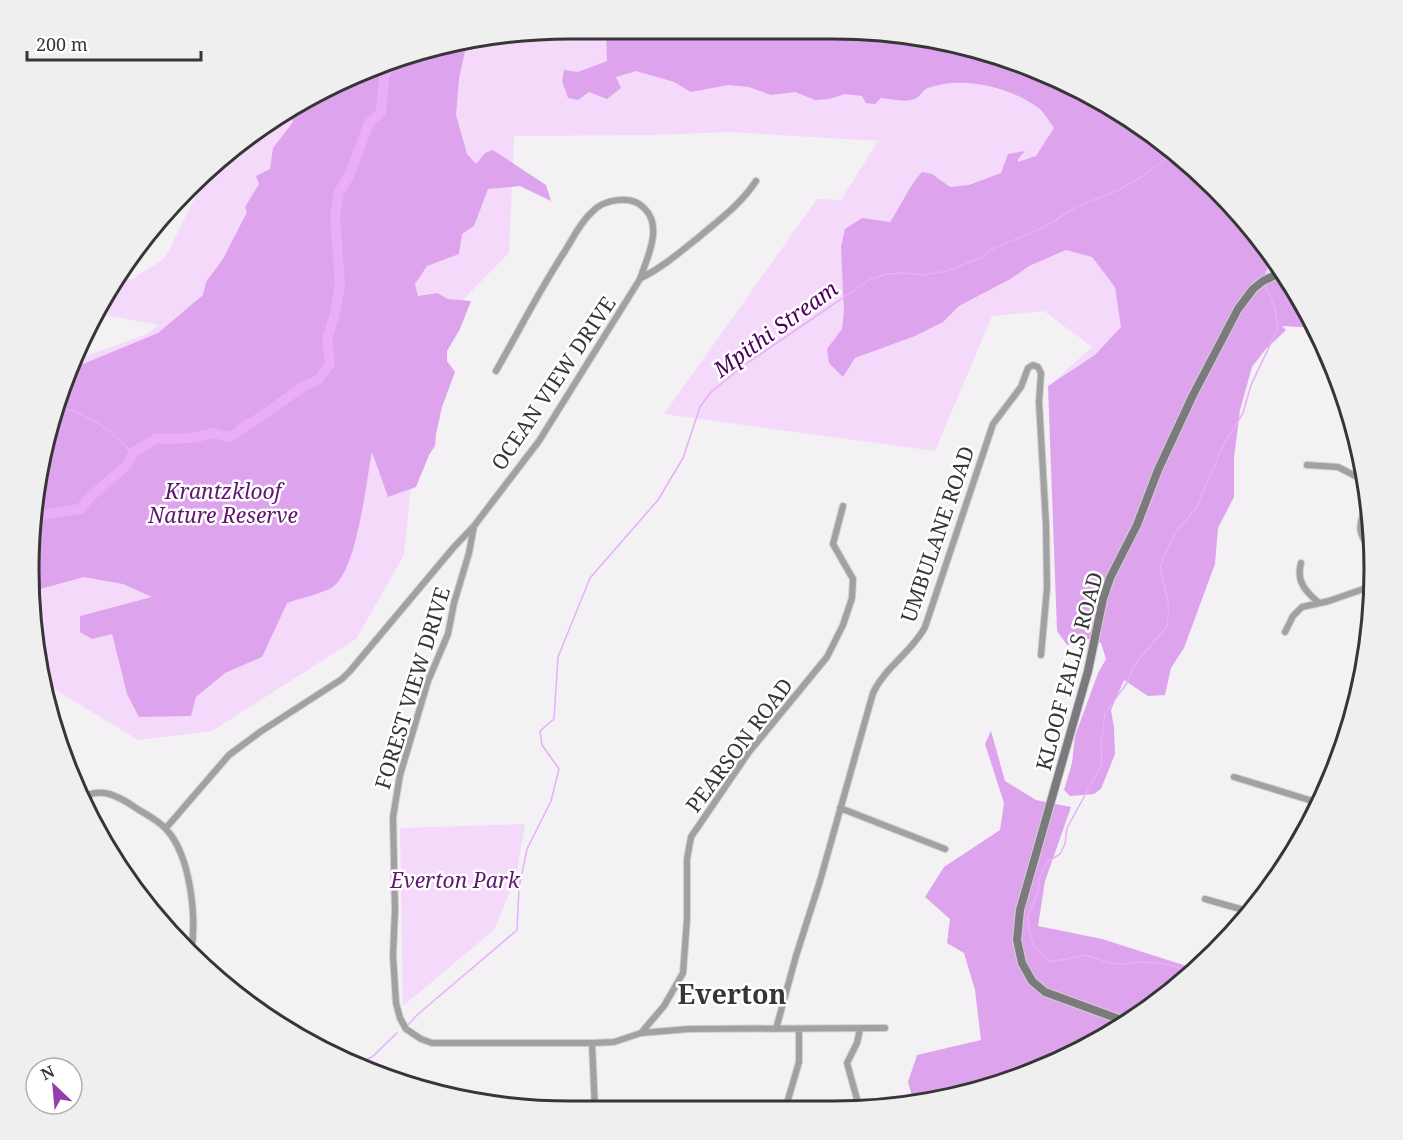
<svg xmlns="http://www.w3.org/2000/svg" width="1403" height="1140" viewBox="0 0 1403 1140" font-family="'Noto Serif',serif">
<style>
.green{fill:#f4d9fa}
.forest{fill:#dea3ed}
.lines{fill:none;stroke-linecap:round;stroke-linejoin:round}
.stream{stroke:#e9adf9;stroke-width:1.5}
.river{stroke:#e9adf9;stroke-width:10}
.minor-casing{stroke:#d1cfd2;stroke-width:8}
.secondary-casing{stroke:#d1cfd2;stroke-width:10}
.minor{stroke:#a2a1a2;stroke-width:6}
.secondary{stroke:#7b7a7c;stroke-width:8}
.labels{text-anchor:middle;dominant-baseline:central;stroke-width:5;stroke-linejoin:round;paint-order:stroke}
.street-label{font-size:21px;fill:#373637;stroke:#fff}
.park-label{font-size:21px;font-style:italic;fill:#5e166f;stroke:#fff}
.water-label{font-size:22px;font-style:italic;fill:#4f005f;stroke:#fff}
.district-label{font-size:27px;font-weight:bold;fill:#373637;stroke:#fff}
.rim{fill:none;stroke:#373637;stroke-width:3}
</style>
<rect width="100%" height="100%" fill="#f3f1f4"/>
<path class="green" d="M570 29 869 30 1040 70 1190 163 1263 241 1317 328 1231 322 1052 383 1092 347 1044 311 992 316 935 451 664 414 817 199 841 200 878 141 730 132 652 135 514 136 509 253 449 314 416 433 404 555 356 639 212 731 138 740 41 681 30 534 57 396 73 364 80 358 147 334 159 325 98 314 114 280 133 279 165 258 208 171 300 101 430 47Z
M525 824 516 877 494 930 403 1006 400 828Z"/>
<path class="forest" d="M600 29 869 30 1040 70 1190 163 1263 241 1274 258 1267 266 1265 276 1282 272 1317 328 1282 326 1286 330 1265 350 1252 367 1240 410 1234 458V497L1218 528 1215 564 1184 648 1171 668 1165 695 1148 696 1124 680 1111 710 1114 728 1115 754 1101 789 1094 794 1070 796 1064 790 1072 763 1075 736 1098 673 1106 659 1101 643 1089 639 1067 645 1057 631 1048 386 1095 355 1121 327 1115 287 1092 257 1066 250 1029 266 1012 278 959 306 943 322 915 336 855 358 843 377 829 363 827 349 842 329 844 311 841 247 845 229 862 218 890 222C901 206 909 186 922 172L932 174 950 187 969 185 1001 173 1008 154 1025 151 1018 159V162L1036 156 1054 128C1050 122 1045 114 1040 109 1011 87 963 75 928 88 923 90 922 94 918 97 909 104 892 99 881 98L875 104 866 103 862 96 845 94 829 99 815 100 795 92 771 95 749 87 728 85 691 92 674 82 636 71 616 77 621 88 607 99 589 92 578 100 568 98 562 81 564 70 578 72 607 61 606 31Z
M467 42 459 79 456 115 467 154 476 164 485 153 493 150 546 185 551 201 520 186 488 189 474 226 462 234 459 254 427 266 415 284 418 296 437 293 448 299 471 301 460 329 447 351V361L455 372 442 407 436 434 435 446 429 455 416 487 388 497 372 452C366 481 357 574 331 588 318 595 300 598 287 603L262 657 225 673 196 697 191 716 139 717 127 694 112 634 92 639 80 632V616L152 597 123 584 84 577 40 589 34 595 30 534 57 396 71 369 158 333 203 295 206 282 223 259 247 212 245 207 259 184 256 176 270 169 273 148 293 122 290 109 300 101 430 47Z
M991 731 1005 781 1036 800 1071 807 1045 881 1038 926 1102 939 1196 969 1162 1000 1072 1056 973 1093 914 1103 908 1082 917 1055 981 1040 975 990 964 953 947 943 950 919 925 897 944 867 1000 830 1004 803 985 744Z"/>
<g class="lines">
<path class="stream" d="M1263 276 1267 269 1276 262
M55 407C73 408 93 420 108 430 117 437 124 446 133 453
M1189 975 1177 967 1159 963 1137 962 1124 964 1110 963 1086 955 1050 962 1034 947 1029 930 1028 916 1038 892 1039 880 1047 862 1060 854 1065 844 1067 828 1102 764 1101 742 1105 713 1127 683 1133 667 1167 626 1169 607 1160 567 1174 534 1196 508 1225 442 1243 413 1251 385 1278 328 1275 308 1265 286
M408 1025 417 1015 517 930 519 887 527 849 551 801 559 769 542 745 540 731 554 719 558 657 590 578 658 500 683 458 700 407 710 393 743 366 869 280 887 274 904 273 923 275 947 271 981 258 992 249 1043 228 1076 207 1119 190 1141 177 1175 153
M355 1065 372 1057 397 1033"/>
<path class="river" d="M33 516 80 509 91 496 127 465 133 453 155 439 192 438 214 433 230 437C238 433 243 426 253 422L304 386 318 380 330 364 327 340 335 314 340 284 335 215 339 192 349 176 369 123 381 112 384 77 391 63"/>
<defs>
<path id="minor" d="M641 278C663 267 680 252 699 237 720 219 741 204 756 181
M1338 394 1342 392
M1307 465 1338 467 1365 481
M1368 499C1361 521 1353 533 1373 549
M474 526 469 553 454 603 448 634 428 681 400 775 393 817 395 910 393 955 396 1003 400 1018 406 1029 421 1039 432 1043H592
M1301 563C1296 581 1305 591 1318 602
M1285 632 1293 616 1302 607 1329 601 1372 586
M1338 761 1351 722
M1234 777 1319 803
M80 798C102 787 117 795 136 808 145 814 158 820 166 829 191 856 197 918 191 954
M840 808 945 849
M166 828 229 755 260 732 342 679 350 671 454 547 474 526 539 441 640 279C647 258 663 227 645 209 632 194 603 199 591 213 580 223 573 238 565 251 540 289 519 331 496 371
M1205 899 1251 912
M776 1029 796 956 820 881 873 693C885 667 912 652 925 627L993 424 1021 387 1028 368 1033 365 1038 367 1041 373 1039 402 1046 524 1047 588 1041 655
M641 1033 689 1029 885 1028
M595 1110 592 1043 614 1042 641 1033 664 1006 683 973 687 919V859L691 837 749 752 827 657 843 625 852 598 853 579 833 544 843 506
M785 1110 799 1062V1029
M860 1110 847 1063 857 1043 860 1029"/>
<path id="secondary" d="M1127 1022 1045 992 1032 981 1022 963 1017 940 1020 910 1088 671 1103 599 1110 578 1137 525 1158 470 1193 395 1238 309 1253 289 1263 281 1282 272"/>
</defs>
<use href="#minor" class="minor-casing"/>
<use href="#secondary" class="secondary-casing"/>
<use href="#minor" class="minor"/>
<use href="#secondary" class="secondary"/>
</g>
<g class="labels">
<g class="street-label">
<text transform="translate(553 383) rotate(-56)">OCEAN VIEW DRIVE</text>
<text transform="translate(937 534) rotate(-71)">UMBULANE ROAD</text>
<text transform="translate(1069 671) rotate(-75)">KLOOF FALLS ROAD</text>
<text transform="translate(412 688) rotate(-73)">FOREST VIEW DRIVE</text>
<text transform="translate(739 745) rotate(-53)">PEARSON ROAD</text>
</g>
<g class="park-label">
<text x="223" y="491">Krantzkloof<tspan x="223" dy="24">Nature Reserve</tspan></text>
<text x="455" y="880">Everton Park</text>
</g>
<g class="water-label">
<text transform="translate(775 328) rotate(-36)">Mpithi Stream</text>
</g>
<g class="district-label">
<text x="732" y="993">Everton</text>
</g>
</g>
<path d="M0 0H1403V1140H0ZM570 39H833A531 531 0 0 1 1364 570V570A531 531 0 0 1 833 1101H570A531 531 0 0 1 39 570V570A531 531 0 0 1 570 39Z" fill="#efefef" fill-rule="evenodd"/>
<path class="rim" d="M570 39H833A531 531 0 0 1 1364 570V570A531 531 0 0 1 833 1101H570A531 531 0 0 1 39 570V570A531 531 0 0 1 570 39Z"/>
<g transform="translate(54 1086) rotate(334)"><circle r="28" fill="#ffffff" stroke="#afafaf" stroke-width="1.5"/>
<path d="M0-4.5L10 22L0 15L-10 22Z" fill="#963fac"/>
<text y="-9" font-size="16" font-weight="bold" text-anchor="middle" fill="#373637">N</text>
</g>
<path d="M27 51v9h174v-9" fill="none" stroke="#373637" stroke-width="3"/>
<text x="36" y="51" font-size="18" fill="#373637" stroke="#ffffff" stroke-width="4.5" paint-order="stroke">200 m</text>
</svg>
